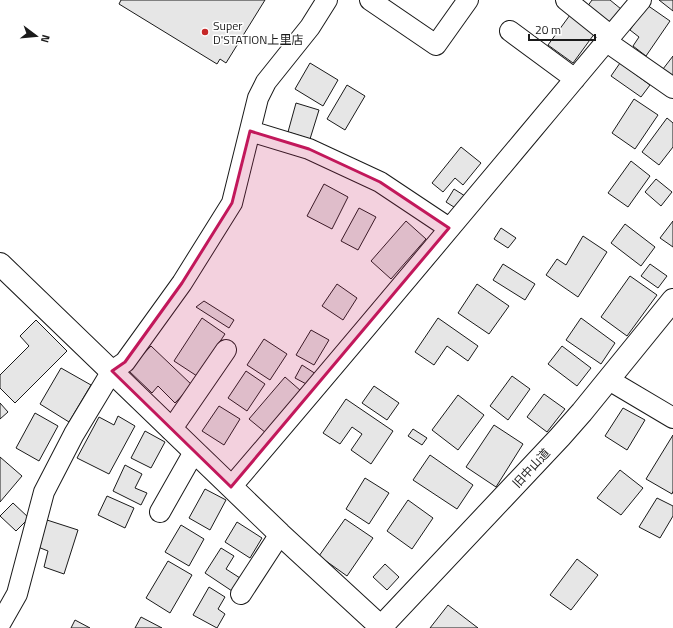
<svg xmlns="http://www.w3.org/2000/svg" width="673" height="628" viewBox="0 0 673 628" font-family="'Titillium Web','Noto Sans JP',sans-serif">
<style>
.building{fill:#e6e6e6;stroke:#1a1a1a}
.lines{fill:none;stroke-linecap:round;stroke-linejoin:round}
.street-casing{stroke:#1a1a1a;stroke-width:22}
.secondary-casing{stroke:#1a1a1a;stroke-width:24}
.street{stroke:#fff;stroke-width:20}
.secondary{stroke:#fff;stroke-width:22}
.marked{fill:#c2185b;fill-opacity:0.2;stroke:#c2185b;stroke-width:3;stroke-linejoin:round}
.poi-dot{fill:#c62828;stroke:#fff;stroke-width:1.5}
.labels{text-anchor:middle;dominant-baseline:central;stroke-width:3;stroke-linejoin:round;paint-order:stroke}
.poi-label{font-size:12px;fill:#1a1a1a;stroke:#fff;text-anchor:start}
.street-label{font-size:12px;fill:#1a1a1a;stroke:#fff}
</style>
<rect width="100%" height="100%" fill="#fff"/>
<path class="building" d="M121 0H265L226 63 220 59 217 64 119 4Z
M592 0H610L621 9 609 25 587 7Z
M659 0H673V11Z
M647 5 670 21 646 56 633 46 639 37 630 30Z
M570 15 595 33 573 63 548 45Z
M673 56V77L663 69Z
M310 63 338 80 323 106 295 89Z
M620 63 650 85 641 97 611 76Z
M347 85 365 96 345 130 327 119Z
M634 99 658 115 635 149 612 133Z
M296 103 319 110 310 139 288 132Z
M667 118 673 123V147L659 165 642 152Z
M461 147 481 163 463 185 455 178 443 192 432 183Z
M631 161 650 176 628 207 608 193Z
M656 179 672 192 661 206 645 192Z
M324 184 348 197 332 229 307 216Z
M454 189 465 196 457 209 446 202Z
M359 208 376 217 358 250 341 241Z
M406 221 426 239 391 279 371 261Z
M673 221V247L660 238Z
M625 224 655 247 641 266 611 243Z
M501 228 516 238 508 248 494 239Z
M583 236 607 252 578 297 546 275 557 259 566 265Z
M503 264 535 284 525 300 493 280Z
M650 264 667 276 658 288 641 276Z
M630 276 657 295 627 336 601 317Z
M337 284 357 298 343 320 322 306Z
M477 284 509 306 489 334 458 313Z
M204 301 234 320 229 328 196 307Z
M202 318 225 334 197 376 174 361Z
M438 318 478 346 468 361 447 346 434 365 415 352Z
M581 318 615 343 601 364 566 340Z
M36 320 67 351 15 403 0 388V375L29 346 20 336Z
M311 330 329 340 314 365 296 355Z
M264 339 287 354 270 380 247 365Z
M151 346 192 385 175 403 158 386 152 393 128 370Z
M562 346 591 368 577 386 548 364Z
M302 365 316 374 310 386 295 378Z
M61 368 91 385 69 422 40 404Z
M246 371 265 384 247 411 228 398Z
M512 376 530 389 508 420 490 406Z
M285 377 301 391 266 433 249 419Z
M374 386 399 403 387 420 362 403Z
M544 394 565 409 547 432 527 417Z
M458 395 484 415 458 450 432 430Z
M346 399 393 431 371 464 351 450 362 434 352 427 340 444 323 433Z
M0 403 8 412 0 419Z
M219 406 240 419 224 445 202 431Z
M623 408 645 420 627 450 605 436Z
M35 413 58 426 39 461 16 448Z
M118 416 135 426 109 474 77 458 99 417 114 425Z
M494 425 523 444 496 487 466 467Z
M413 429 427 438 422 445 408 436Z
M145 431 165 442 151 468 131 458Z
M673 435V491L672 494 646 479Z
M430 455 473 485 457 509 413 480Z
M0 457 22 476 0 502Z
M125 465 142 474 135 488 147 493 141 505 113 491Z
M620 470 643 488 621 515 597 498Z
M365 478 389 493 369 524 346 509Z
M205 489 226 500 210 530 189 518Z
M107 496 134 508 125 528 98 515Z
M657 498 673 506V516L660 538 639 527Z
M408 500 433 518 412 549 387 531Z
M13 503 29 518 16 531 0 516Z
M345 519 373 538 347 576 319 556Z
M47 520 78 530 64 574 44 567 48 551 38 547Z
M237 522 262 538 250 558 225 542Z
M181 525 204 539 189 566 165 552Z
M221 548 234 556 226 569 240 578 232 591 205 573Z
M577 559 598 575 571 610 550 595Z
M168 561 192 575 170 613 146 598Z
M385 564 399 577 387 590 373 577Z
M209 587 225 597 218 609 225 614 217 628 193 615Z
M448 605 478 628H430Z
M141 617 162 628H135Z
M75 620 90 628H71Z"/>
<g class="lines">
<defs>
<path id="street" d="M370 0 436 45 468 0
M566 0 611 36
M510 31 575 79
M607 42 673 88
M250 131 309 149 380 182 449 228
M609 380 673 418
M171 430 226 350
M231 487C369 326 505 162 641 0
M160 512 194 452
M241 594 280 534
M0 624 17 594 44 492 74 434 112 371 125 362 182 283 232 203 258 98 266 82 310 27 327 0"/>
<path id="secondary" d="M0 264 280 534 381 627
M380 628 560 437 582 412 673 300"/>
</defs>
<use href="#street" class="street-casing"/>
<use href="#secondary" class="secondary-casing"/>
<use href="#street" class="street"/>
<use href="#secondary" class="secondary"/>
</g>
<path class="marked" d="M250 131 309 149 380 182 449 228 231 487 112 371 125 362 182 283 232 203Z"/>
<circle class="poi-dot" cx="205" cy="32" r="4"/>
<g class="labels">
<g class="poi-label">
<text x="213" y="25">Super<tspan x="213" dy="14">D'STATION上里店</tspan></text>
</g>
<g class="street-label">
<text transform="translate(531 468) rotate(-47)">旧中山道</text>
</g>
</g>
<g transform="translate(36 36) rotate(106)" stroke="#ffffff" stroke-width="3" paint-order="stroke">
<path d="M0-3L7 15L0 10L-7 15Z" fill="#1a1a1a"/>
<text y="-6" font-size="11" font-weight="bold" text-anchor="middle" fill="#1a1a1a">N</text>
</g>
<path d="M529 34v6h66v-6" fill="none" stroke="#1a1a1a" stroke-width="2"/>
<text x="535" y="34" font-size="12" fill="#1a1a1a" stroke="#ffffff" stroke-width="3" paint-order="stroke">20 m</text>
</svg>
